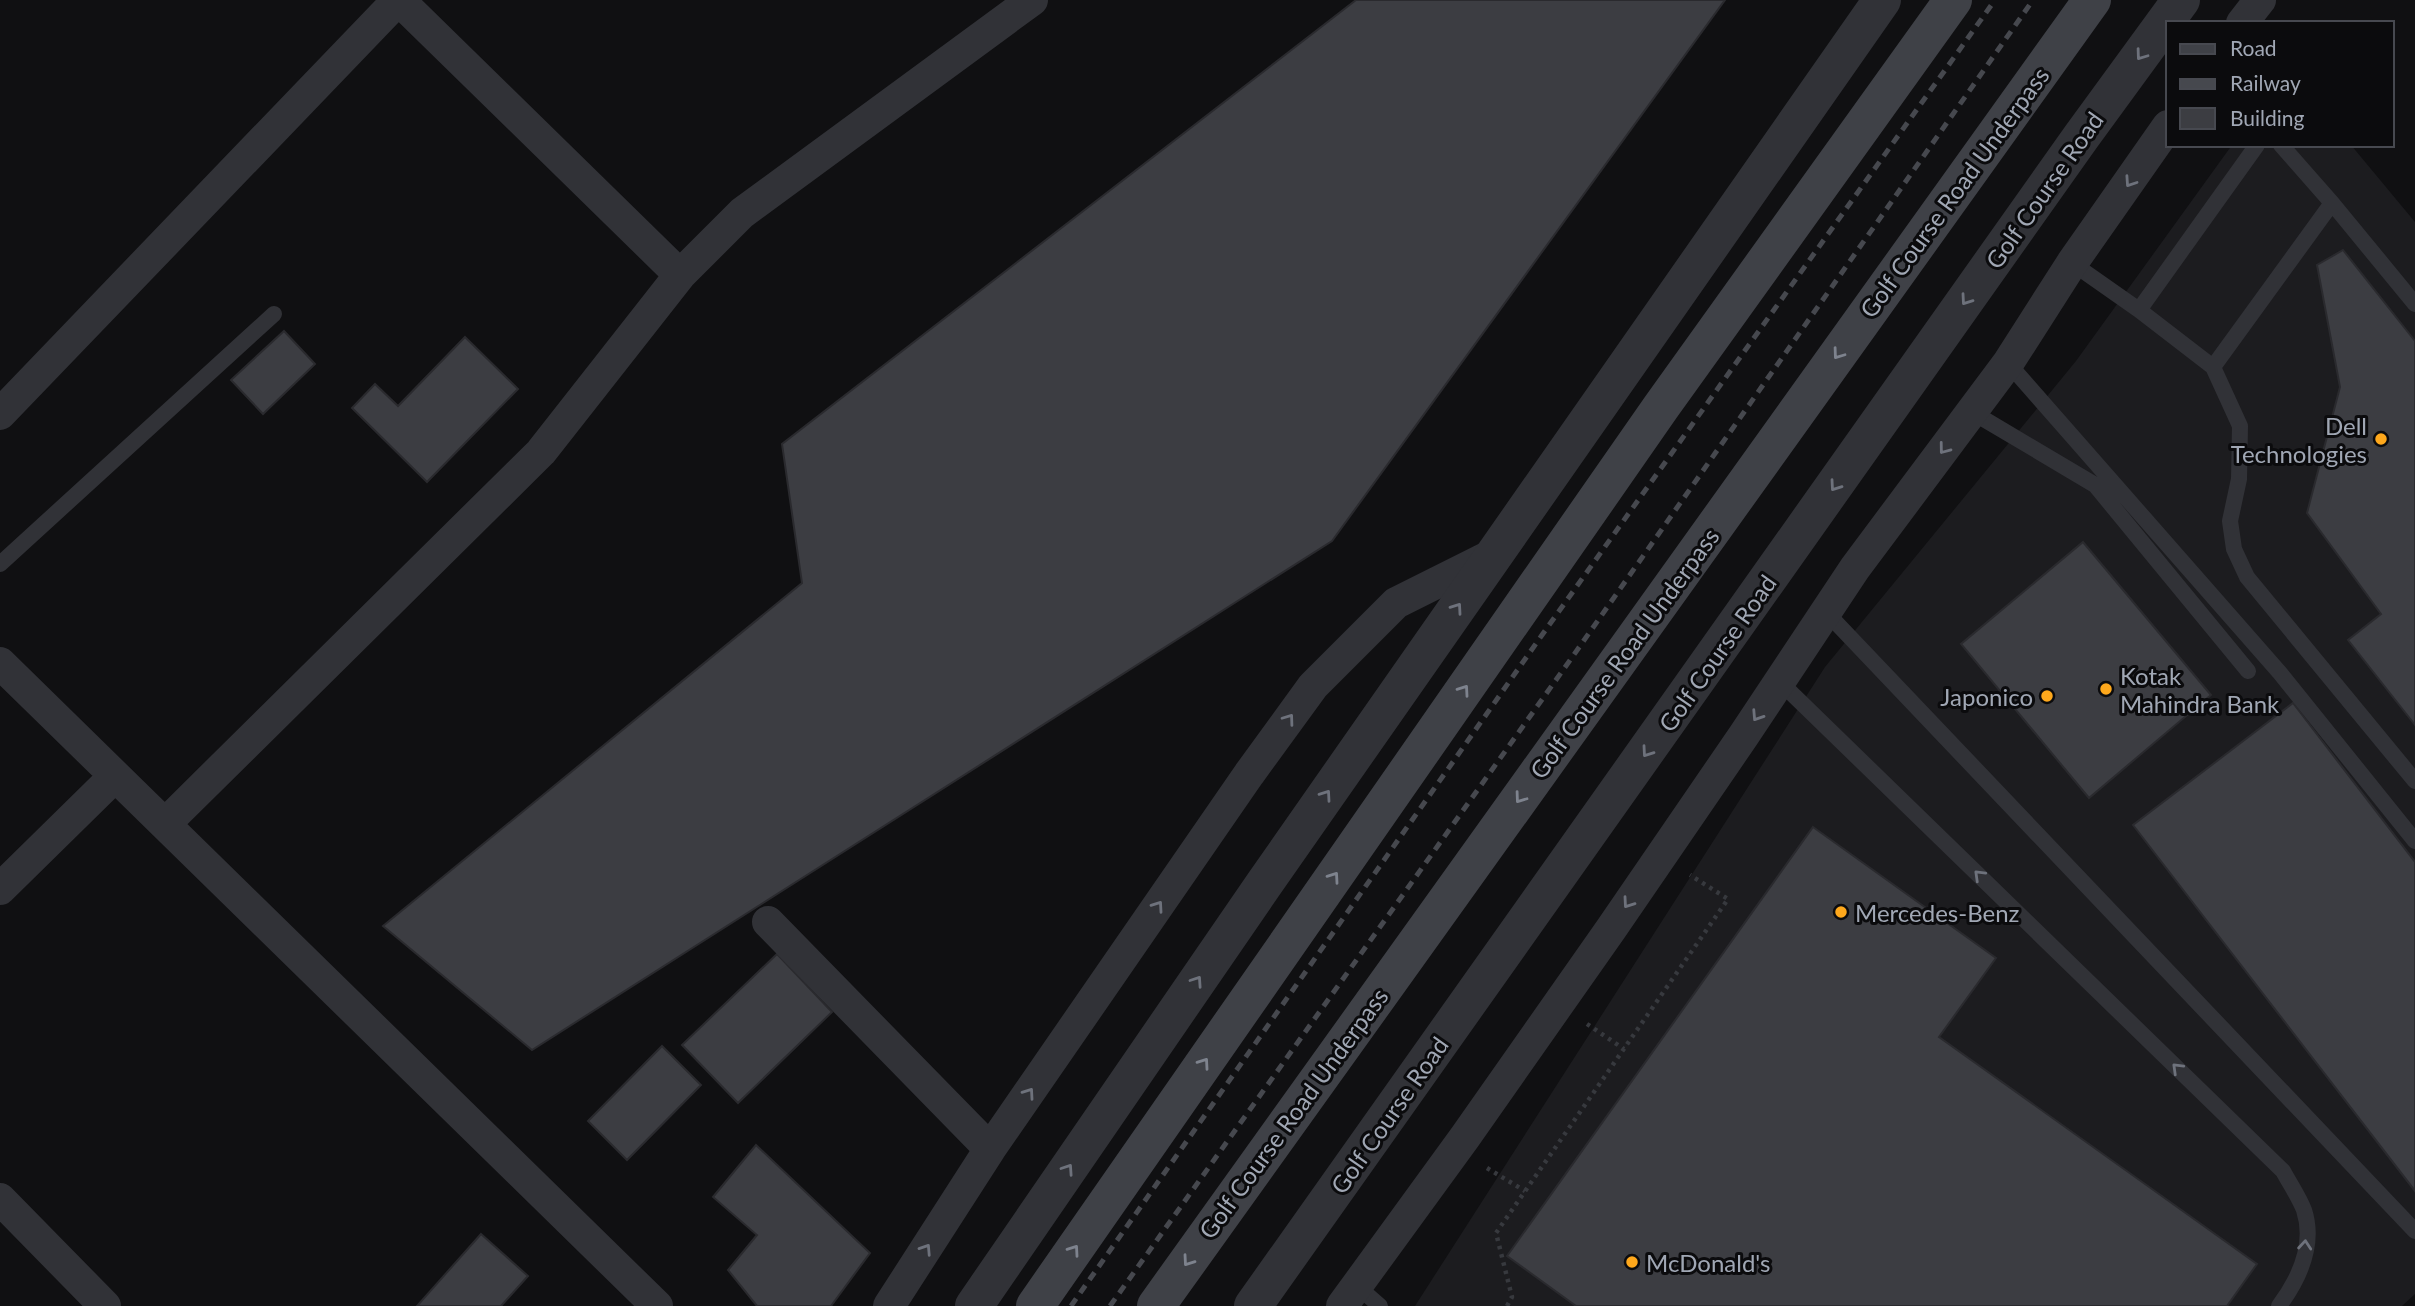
<svg xmlns="http://www.w3.org/2000/svg" width="2415" height="1306" viewBox="0 0 2415 1306" font-family="Lato,sans-serif">
<style>
.built{fill:#1c1c1f}
.building{fill:#3c3d42;stroke:#2a2a2e;stroke-width:2}
.lines{fill:none;stroke-linecap:round;stroke-linejoin:round}
.path{stroke:#37393e;stroke-width:4.5;stroke-dasharray:3.5 5;stroke-linecap:butt}
.service{stroke:#313237;stroke-width:16}
.minor{stroke:#313237;stroke-width:32}
.tertiary{stroke:#313237;stroke-width:38}
.secondary{stroke:#3f4147;stroke-width:38}
.rail{stroke:#46484e;stroke-width:5;stroke-dasharray:9 7;stroke-linecap:butt}
.oneway{stroke:#6e727c}
.oneway2{stroke:#7e838e}
.poi-dot{fill:#fea81c;stroke:#0b0b0d;stroke-width:2.5}
.labels{text-anchor:middle;dominant-baseline:central;stroke-width:6;stroke-linejoin:round;paint-order:stroke}
.street-label{font-size:24px;fill:#a0a7b4;stroke:#0b0b0d}
.poi-label{font-size:24px;fill:#a0a7b4;stroke:#0b0b0d;text-anchor:start}
</style>
<rect width="100%" height="100%" fill="#101012"/>
<path class="built" d="M2232 145H2351L2415 222V1294L2402 1306H1415L1825 667 2076 361Z"/>
<path class="building" d="M1356 0H1725L1332 541 532 1050 383 926 802 583 782 444Z
M2343 250 2415 341V725L2348 640 2381 614 2307 513 2340 387 2317 265Z
M284 331 315 364 263 414 231 380Z
M465 337 518 389 427 482 352 408 375 384 398 406Z
M2083 542 2211 695 2089 798 1961 644Z
M2293 703 2415 862V1191L2133 825Z
M1813 827 1996 958 1939 1037 2257 1264 2227 1306H1576L1507 1256Z
M777 954 832 1012 738 1103 682 1045Z
M662 1046 701 1085 627 1160 588 1121Z
M756 1145 870 1253 831 1306H757L728 1270 757 1235 713 1197Z
M481 1234 528 1276 501 1306H417Z"/>
<g class="lines">
<path class="path" d="M1587 1024 1624 1049
M1487 1168 1525 1191
M1507 1306 1512 1297 1496 1233 1728 899 1690 875"/>
<path class="service" d="M2257 145 2139 310 2213 367 2240 426 2239 479 2230 521 2234 549 2247 577 2415 781
M2281 145 2332 203 2415 304
M2072 263 2139 310
M2008 363 2280 673 2415 841
M2213 367 2332 203
M1972 412 2095 485 2248 671
M0 564 274 314
M1826 612 2415 1231
M1780 682 2283 1171C2290 1184 2299 1197 2304 1210 2315 1244 2299 1279 2279 1306
M1356 1285 1380 1306"/>
<path class="minor" d="M399 0 680 275
M2242 23 2260 0
M0 414 398 0
M0 663 657 1306
M165 824 541 452 680 275 742 213 1032 0
M0 889 115 776
M768 922 990 1149
M0 1199 105 1306
M889 1306 990 1149 1249 774 1313 686 1396 603 1494 554
M1342 1306 1465 1137 1611 929 1744 735 1855 568 2008 363 2072 263 2168 126"/>
<path class="tertiary" d="M974 1306 1264 884 1882 0
M1253 1306 2081 137 2181 0"/>
<path class="secondary" d="M1035 1306 1661 407 1953 0
M1156 1306 2092 0"/>
<path class="rail" d="M1071 1306 1542 635 1995 0
M1110 1306 1573 656 2033 0"/>
</g>
<defs><path id="oneway-chevron" d="M-2-3.5L2.5 0L-2 3.5" fill="none" stroke-width="1.6" stroke-linecap="round" stroke-linejoin="round" transform="scale(1.75)"/></defs>
<g class="oneway">
<use href="#oneway-chevron" transform="translate(2141 55) rotate(126)"/>
<use href="#oneway-chevron" transform="translate(2130 182) rotate(124)"/>
<use href="#oneway-chevron" transform="translate(1966 300) rotate(125)"/>
<use href="#oneway-chevron" transform="translate(1944 449) rotate(127)"/>
<use href="#oneway-chevron" transform="translate(1835 486) rotate(125)"/>
<use href="#oneway-chevron" transform="translate(1457 608) rotate(-55)"/>
<use href="#oneway-chevron" transform="translate(1757 716) rotate(123)"/>
<use href="#oneway-chevron" transform="translate(1289 719) rotate(-54)"/>
<use href="#oneway-chevron" transform="translate(1647 752) rotate(125)"/>
<use href="#oneway-chevron" transform="translate(1326 795) rotate(-55)"/>
<use href="#oneway-chevron" transform="translate(1979 875) rotate(-136)"/>
<use href="#oneway-chevron" transform="translate(1628 903) rotate(125)"/>
<use href="#oneway-chevron" transform="translate(1158 906) rotate(-55)"/>
<use href="#oneway-chevron" transform="translate(1197 981) rotate(-56)"/>
<use href="#oneway-chevron" transform="translate(2177 1068) rotate(-136)"/>
<use href="#oneway-chevron" transform="translate(1029 1093) rotate(-55)"/>
<use href="#oneway-chevron" transform="translate(1068 1169) rotate(-56)"/>
<use href="#oneway-chevron" transform="translate(2305 1245) rotate(-85)"/>
<use href="#oneway-chevron" transform="translate(926 1249) rotate(-57)"/>
</g>
<g class="oneway2">
<use href="#oneway-chevron" transform="translate(1838 354) rotate(126)"/>
<use href="#oneway-chevron" transform="translate(1464 690) rotate(-55)"/>
<use href="#oneway-chevron" transform="translate(1520 798) rotate(126)"/>
<use href="#oneway-chevron" transform="translate(1334 877) rotate(-55)"/>
<use href="#oneway-chevron" transform="translate(1204 1063) rotate(-55)"/>
<use href="#oneway-chevron" transform="translate(1074 1250) rotate(-55)"/>
<use href="#oneway-chevron" transform="translate(1188 1261) rotate(125)"/>
</g>
<g class="poi-dot">
<circle cx="2381" cy="439" r="7"/>
<circle cx="2106" cy="689" r="7"/>
<circle cx="2047" cy="696" r="7"/>
<circle cx="1841" cy="912" r="7"/>
<circle cx="1632" cy="1262" r="7"/>
</g>
<g class="labels">
<g class="street-label">
<text transform="translate(2044 190) rotate(-55)">Golf Course Road</text>
<text transform="translate(1954 192) rotate(-54)">Golf Course Road Underpass</text>
<text transform="translate(1624 653) rotate(-54)">Golf Course Road Underpass</text>
<text transform="translate(1717 653) rotate(-55)">Golf Course Road</text>
<text transform="translate(1293 1113) rotate(-54)">Golf Course Road Underpass</text>
<text transform="translate(1389 1115) rotate(-55)">Golf Course Road</text>
</g>
<g class="poi-label">
<text x="2367" y="425" text-anchor="end">Dell<tspan x="2367" dy="28">Technologies</tspan></text>
<text x="2120" y="675">Kotak<tspan x="2120" dy="28">Mahindra Bank</tspan></text>
<text x="2033" y="696" text-anchor="end">Japonico</text>
<text x="1855" y="912">Mercedes-Benz</text>
<text x="1646" y="1262">McDonald's</text>
</g>
</g>
<rect x="2166" y="21" width="228" height="126" fill="#0b0b0d" stroke="#474950" stroke-width="2"/>
<rect x="2180" y="44" width="35" height="10" fill="#3f4147" stroke="#474950" stroke-width="2"/>
<text x="2230" y="56" font-size="21" fill="#a0a7b4">Road</text>
<rect x="2180" y="79" width="35" height="10" fill="#46484e" stroke="#474950" stroke-width="2"/>
<text x="2230" y="91" font-size="21" fill="#a0a7b4">Railway</text>
<rect x="2180" y="108" width="35" height="21" fill="#3c3d42" stroke="#474950" stroke-width="2"/>
<text x="2230" y="126" font-size="21" fill="#a0a7b4">Building</text>
</svg>
